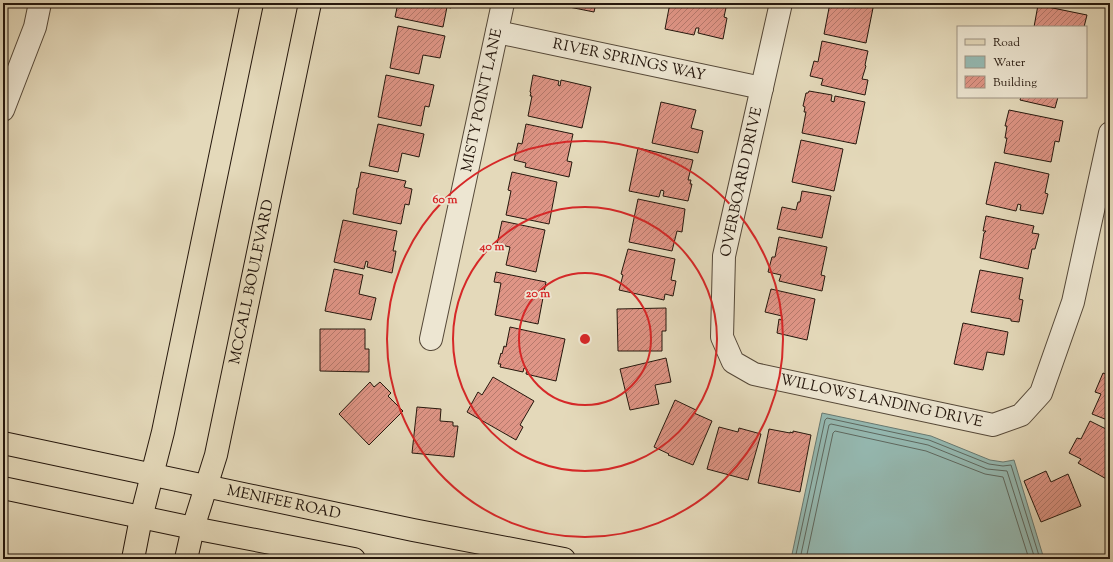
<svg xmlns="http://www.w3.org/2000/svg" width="1113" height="562" viewBox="0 0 1113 562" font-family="'Sorts Mill Goudy',serif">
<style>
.water{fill:#95bab3;stroke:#687971}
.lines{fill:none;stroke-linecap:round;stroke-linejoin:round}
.shore{stroke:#5d6860;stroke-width:1}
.building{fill:url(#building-hatch);stroke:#25170d}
.minor-casing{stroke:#554838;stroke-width:24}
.major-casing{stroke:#25170d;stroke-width:24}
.minor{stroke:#ede6d2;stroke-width:22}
.major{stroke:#e4d9ba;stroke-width:22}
.ring{fill:none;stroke:#d62828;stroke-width:2}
.labels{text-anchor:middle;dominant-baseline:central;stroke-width:3.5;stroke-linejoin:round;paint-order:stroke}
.street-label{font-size:15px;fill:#25170d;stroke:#ede6d2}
.centre{fill:#d62828;stroke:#ede6d2;stroke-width:2}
.ring-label{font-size:12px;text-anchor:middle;font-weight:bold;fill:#d62828;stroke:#ede6d2;stroke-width:3.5;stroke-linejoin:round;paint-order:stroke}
</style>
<defs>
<pattern id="building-hatch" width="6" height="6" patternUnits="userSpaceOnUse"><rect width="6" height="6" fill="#df9586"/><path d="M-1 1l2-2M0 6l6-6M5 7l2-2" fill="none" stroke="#b5796c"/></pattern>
</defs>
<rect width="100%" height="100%" fill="#e4d9ba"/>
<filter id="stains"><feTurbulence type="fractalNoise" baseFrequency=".005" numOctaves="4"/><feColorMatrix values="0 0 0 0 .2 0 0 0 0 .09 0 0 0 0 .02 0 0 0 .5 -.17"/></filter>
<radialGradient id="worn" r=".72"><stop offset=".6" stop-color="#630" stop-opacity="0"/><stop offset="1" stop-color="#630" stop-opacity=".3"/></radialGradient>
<path class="water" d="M822 413 931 436 990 460 1003 462 1014 460 1044 559H791Z"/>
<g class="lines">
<path class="shore" d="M795 559 825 420 827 418 929 440 989 464 1003 466 1011 465 1040 559
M800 559 829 425 831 424 928 445 987 469 1007 471 1035 559
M806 559 833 433 835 431 926 451 985 474 1003 477 1029 559"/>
</g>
<path class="building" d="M398 3H452L451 8 447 7 443 27 395 17Z
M565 3H596L594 12 564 6Z
M670 3H727L724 17 727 18 723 39 698 33 699 28H696L694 35 665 29Z
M830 3H874L866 43 824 34Z
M1038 5 1087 15 1084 27H1034Z
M398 26 445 36 440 58 423 55 419 74 390 68Z
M822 41 868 51 865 65 866 66 862 79 868 80 865 95 821 85 823 79 810 76 814 61 818 62Z
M386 75 434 85 429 107 425 106 421 126 378 117Z
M533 75 559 81 558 85 560 86 561 80 591 87 582 128 528 116 532 96H530L531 93 530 92Z
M809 91 832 95 831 101 834 102 835 96 865 102 856 144 802 133 806 112H804L805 107 803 106 806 93H808Z
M1021 97H1058L1055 108 1020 100Z
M661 102 696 110 691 128 703 131 698 153 652 143Z
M1009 110 1063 121 1059 142 1055 141 1051 162 1004 153 1007 138H1005L1007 126H1005Z
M378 124 424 134 419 157 402 153 398 172 369 166Z
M526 124 573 134 567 161 572 162 569 177 525 167 526 163 514 160 518 143 522 144Z
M801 140 843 149 834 191 792 182Z
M638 148 693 160 688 180H691L690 184H692L688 201 663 196 664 191 661 190 659 197 629 191Z
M995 162 1049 174 1045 193 1048 194 1043 214 1020 210 1021 205 1018 204 1016 211 986 204Z
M361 172 406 181 404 187 412 189 409 205 405 204 401 224 353 214 357 188H358Z
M512 172 557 182 549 224 506 215 511 191 508 190Z
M802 191 831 196 822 238 777 229 782 207 796 210 798 202H800Z
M638 199 685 209 682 232 677 231 672 251 629 242Z
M986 216 1034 226 1032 233 1039 234 1035 249H1032L1028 269 980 258 984 233 986 231H983Z
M343 220 397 231 393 251H396L392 273 367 267 368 262 366 261 364 269 334 262Z
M502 221 545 230 536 272 506 265 510 247 497 244Z
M779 237 827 247 821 275 825 276 822 291 779 281 781 275 768 272 772 257H775Z
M628 249 675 259 671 280 676 281 673 296 665 294 664 300 619 290 623 275 621 274Z
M334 269 363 275 359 294 376 298 371 320 325 311Z
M980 270 1023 278 1019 299 1023 300 1019 322 1011 321V319L971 312Z
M496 272 546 282 538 324 495 315 501 283 494 282Z
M771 289 815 299 807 340 777 333 779 319 781 320 782 316 765 312Z
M666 308V331H662V351H618L617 309Z
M963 323 1008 332 1004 355 987 352 983 370 954 364Z
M510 327 565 339 556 381 526 374 527 369 524 368 523 372 500 367 501 364H498L501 353 502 354 504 346 506 347Z
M320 329H365V349H369V372L320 371Z
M666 358 671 382 655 385 659 404 630 410 620 369Z
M1103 373 1110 376V421L1092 414 1101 394 1095 392Z
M493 377 534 401 520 425 523 427 516 440 467 412 478 392 482 395Z
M370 382 374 387 380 382 391 393 388 396 403 411 369 445 339 414Z
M675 400 696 410 694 413 712 421 693 465 668 455 669 454 654 447Z
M417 407 441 409 440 421 453 422V426H458L454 457 412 453Z
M1090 421 1110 431V481L1078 463 1081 459 1069 453 1077 438 1081 439Z
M719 427 738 432 739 428 761 434 748 480 707 469Z
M769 429 790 433V432L793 433V431L811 435 800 492 758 483Z
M1046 471 1051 482 1068 474 1081 506 1041 522 1024 481Z"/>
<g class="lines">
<defs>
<g id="minor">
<path id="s1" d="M781 3 724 256 722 337 733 362 754 374 993 425 1021 415 1041 393 1073 302 1110 133"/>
<path id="s2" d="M497 32 762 88"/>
<path d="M3 110 35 27 40 3"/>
<path id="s3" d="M431 339 503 3"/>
</g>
<g id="major">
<path id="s4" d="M3 443 413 530 564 559"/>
<path d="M3 488 193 528 354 559"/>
<path d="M133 559 141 518 163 432 252 3"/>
<path id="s5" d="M186 559 193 528 216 455 310 3"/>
</g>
</defs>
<use href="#minor" class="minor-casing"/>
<use href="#major" class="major-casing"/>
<use href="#minor" class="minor"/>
<use href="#major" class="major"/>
</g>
<g class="ring">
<circle cx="585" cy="339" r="66"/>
<circle cx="585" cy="339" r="132"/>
<circle cx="585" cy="339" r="198"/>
</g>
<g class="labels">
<g class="street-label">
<text stroke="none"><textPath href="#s2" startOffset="135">RIVER SPRINGS WAY</textPath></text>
<text stroke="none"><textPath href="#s3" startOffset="244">MISTY POINT LANE</textPath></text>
<text transform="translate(742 182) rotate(-78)">OVERBOARD DRIVE</text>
<text stroke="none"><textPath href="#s5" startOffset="285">MCCALL BOULEVARD</textPath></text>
<text stroke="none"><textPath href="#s1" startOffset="522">WILLOWS LANDING DRIVE</textPath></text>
<text stroke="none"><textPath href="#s4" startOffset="287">MENIFEE ROAD</textPath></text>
</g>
</g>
<circle cx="585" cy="339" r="6" class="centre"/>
<g class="ring-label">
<text x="445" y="203">60 m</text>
<text x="492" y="250">40 m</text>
<text x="538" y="297">20 m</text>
</g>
<rect width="1113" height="562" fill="none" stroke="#e4d9ba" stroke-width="16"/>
<rect x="4" y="4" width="1105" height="554" fill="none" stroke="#25170d" stroke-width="2"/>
<rect x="8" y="8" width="1097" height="546" fill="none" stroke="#25170d"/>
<rect x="957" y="26" width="130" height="72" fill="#ede6d2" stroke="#9d9383"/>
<rect x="965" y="39" width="20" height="6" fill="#e4d9ba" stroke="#9d9383"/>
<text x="993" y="46" font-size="12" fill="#25170d">Road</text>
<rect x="965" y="56" width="20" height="12" fill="#95bab3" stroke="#9d9383"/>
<text x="993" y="66" font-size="12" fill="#25170d">Water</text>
<rect x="965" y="76" width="20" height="12" fill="url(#building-hatch)" stroke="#9d9383"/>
<text x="993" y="86" font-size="12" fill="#25170d">Building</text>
<rect width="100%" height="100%" filter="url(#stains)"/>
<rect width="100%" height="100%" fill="url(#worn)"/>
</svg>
